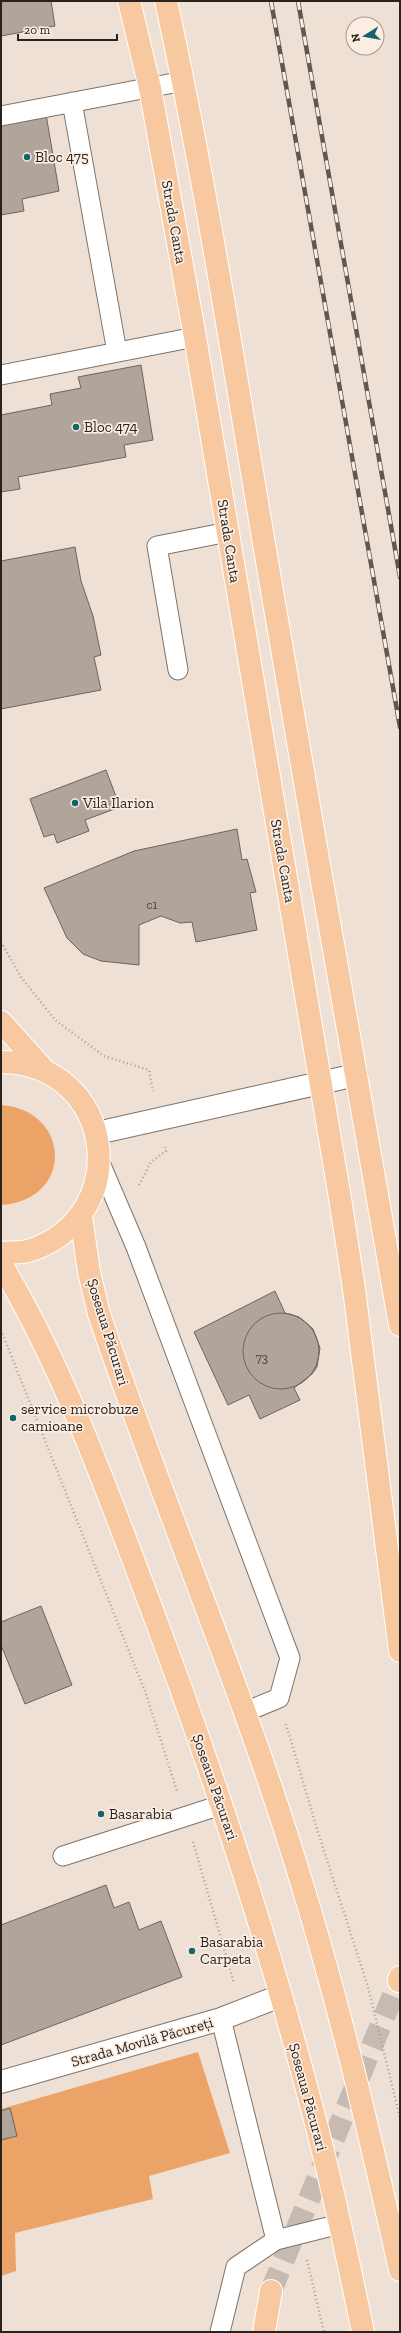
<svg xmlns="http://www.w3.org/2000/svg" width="401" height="2333" viewBox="0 0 401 2333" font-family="'Zilla Slab',serif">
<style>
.green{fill:#eba368}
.building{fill:#b1a49a;stroke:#70645b}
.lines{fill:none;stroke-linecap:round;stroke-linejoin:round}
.primary-tunnel{stroke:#c6bab1;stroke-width:22;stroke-dasharray:22 11;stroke-linecap:butt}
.service-casing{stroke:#7f7269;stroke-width:21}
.minor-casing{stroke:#7f7269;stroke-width:24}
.tertiary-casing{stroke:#7f7269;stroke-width:24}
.primary-casing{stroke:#fff;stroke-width:24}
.path{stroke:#a99e96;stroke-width:2.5;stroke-dasharray:1 3;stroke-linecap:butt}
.service{stroke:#fff;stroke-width:19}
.minor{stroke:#fff;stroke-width:22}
.tertiary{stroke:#fff;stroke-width:22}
.primary{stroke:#f8c8a0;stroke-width:22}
.rail-casing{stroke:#5f5852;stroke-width:4.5}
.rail{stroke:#fbede2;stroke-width:3;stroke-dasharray:9;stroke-linecap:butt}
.poi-dot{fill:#16636d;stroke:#fbede2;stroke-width:1.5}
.labels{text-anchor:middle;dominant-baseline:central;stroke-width:3.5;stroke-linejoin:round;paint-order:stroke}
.number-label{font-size:13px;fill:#4a433e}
.poi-label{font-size:15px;fill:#28231f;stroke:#fbede2;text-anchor:start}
.street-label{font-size:15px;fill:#28231f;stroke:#fbede2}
</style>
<rect width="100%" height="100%" fill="#eee0d5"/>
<path class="green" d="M1 1105C73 1111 73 1201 1 1205Z
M198 2052 230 2153 149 2176 153 2199 15 2233 16 2271 1 2276V2109Z"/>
<path class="building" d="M1 1H51L55 26 1 36Z
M46 114 59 191 22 199 24 211 1 215V123Z
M141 365 153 440 124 445 126 457 18 477 20 489 1 492V415L52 405 50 394 81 388 78 377Z
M75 547 81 581 93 616 101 655 94 657 101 690 1 709V561Z
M106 770 120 807 85 820 89 831 57 843 54 834 44 837 30 799Z
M237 829 242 860 247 859 256 892 250 893 257 930 196 942 192 922 180 923 161 916 139 925V965L101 961 83 954 67 938 44 888 134 851Z
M275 1291 285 1313 299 1317 313 1329 320 1348 317 1367 312 1374 294 1388 300 1400 260 1419 249 1395 228 1405 194 1332Z
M243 1351a38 38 0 1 1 76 0a38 38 0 1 1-76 0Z
M41 1606 72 1685 25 1704 1 1645V1622Z
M106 1885 114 1908 129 1902 139 1930 161 1921 182 1977 1 2045V1925Z
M10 2108 17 2136 1 2140V2111Z"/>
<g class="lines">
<path class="primary-tunnel" d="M271 2291 399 1981"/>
<defs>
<path id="service" d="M72 102 117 352
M1 116 184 81
M1 375 195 337
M178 670 157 546 228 532
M100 1163 136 1247 290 1658 279 1698 245 1712
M63 1856 221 1805
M221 2019 276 2240
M220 2332 236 2267 276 2240 340 2224"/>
<path id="minor" d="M1 2082 221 2019 280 1996"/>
<path id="tertiary" d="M97 1133 356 1075"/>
<path id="primary" d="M129 1 150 88 195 337 340 1198 354 1289 400 1651
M166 1C208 193 237 386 270 579 312 828 356 1076 400 1325
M1 1022 45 1071
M1 1062C115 1063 136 1217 28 1251 20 1253 10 1252 1 1253
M81 1216 89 1272 99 1314C163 1505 244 1691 302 1884 341 2011 371 2140 400 2270
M1 1264C62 1366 103 1480 145 1591 210 1763 268 1938 314 2116 333 2187 348 2260 363 2332
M399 1981 400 1977
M264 2332 271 2291"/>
</defs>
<use href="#service" class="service-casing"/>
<use href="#minor" class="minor-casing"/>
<use href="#tertiary" class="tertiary-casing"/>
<use href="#primary" class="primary-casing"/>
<path class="path" d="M1 942 21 977 55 1020 104 1056 149 1070 153 1091
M139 1185 151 1162 166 1151 165 1147
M1 1330 146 1694 177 1791
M286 1724 317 1829 368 1987 400 2118
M193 1842 234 1983
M307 2260 324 2332"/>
<use href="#service" class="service"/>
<use href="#minor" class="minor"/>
<use href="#tertiary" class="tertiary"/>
<use href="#primary" class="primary"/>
<defs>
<path id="rail" d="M271 1 400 727
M298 1 400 577"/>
</defs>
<use href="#rail" class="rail-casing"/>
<use href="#rail" class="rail"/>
</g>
<g class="poi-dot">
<circle cx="27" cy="157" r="4"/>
<circle cx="76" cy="427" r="4"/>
<circle cx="75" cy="803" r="4"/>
<circle cx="13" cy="1418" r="4"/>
<circle cx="101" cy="1814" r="4"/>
<circle cx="192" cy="1951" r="4"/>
</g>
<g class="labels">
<g class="number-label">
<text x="152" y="904">c1</text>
<text x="262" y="1357">73</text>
</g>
<g class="poi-label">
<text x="35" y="157">Bloc 475</text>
<text x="84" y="427">Bloc 474</text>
<text x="83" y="803">Vila Ilarion</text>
<text x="21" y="1409">service microbuze<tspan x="21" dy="17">camioane</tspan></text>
<text x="109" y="1814">Basarabia</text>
<text x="200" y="1942">Basarabia<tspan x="200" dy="17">Carpeta</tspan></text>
</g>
<g class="street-label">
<text transform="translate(174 222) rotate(80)">Strada Canta</text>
<text transform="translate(229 541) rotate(81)">Strada Canta</text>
<text transform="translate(283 861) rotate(80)">Strada Canta</text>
<text transform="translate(108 1332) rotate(73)">Șoseaua Păcurari</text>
<text transform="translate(215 1787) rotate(71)">Șoseaua Păcurari</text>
<text transform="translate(142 2042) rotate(-16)">Strada Movilă Păcureți</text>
<text transform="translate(308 2097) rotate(75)">Șoseaua Păcurari</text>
</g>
</g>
<rect width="401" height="2333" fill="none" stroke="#28231f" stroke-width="4"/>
<g transform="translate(365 36) rotate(259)"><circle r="19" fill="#fbede2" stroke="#a79c94"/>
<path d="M0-3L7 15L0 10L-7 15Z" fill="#16636d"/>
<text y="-6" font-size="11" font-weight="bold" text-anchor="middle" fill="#28231f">N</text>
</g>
<path d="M18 34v6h99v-6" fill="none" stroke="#28231f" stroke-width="2"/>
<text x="24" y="34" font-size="12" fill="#28231f" stroke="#fbede2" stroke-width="3" paint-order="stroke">20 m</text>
</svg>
